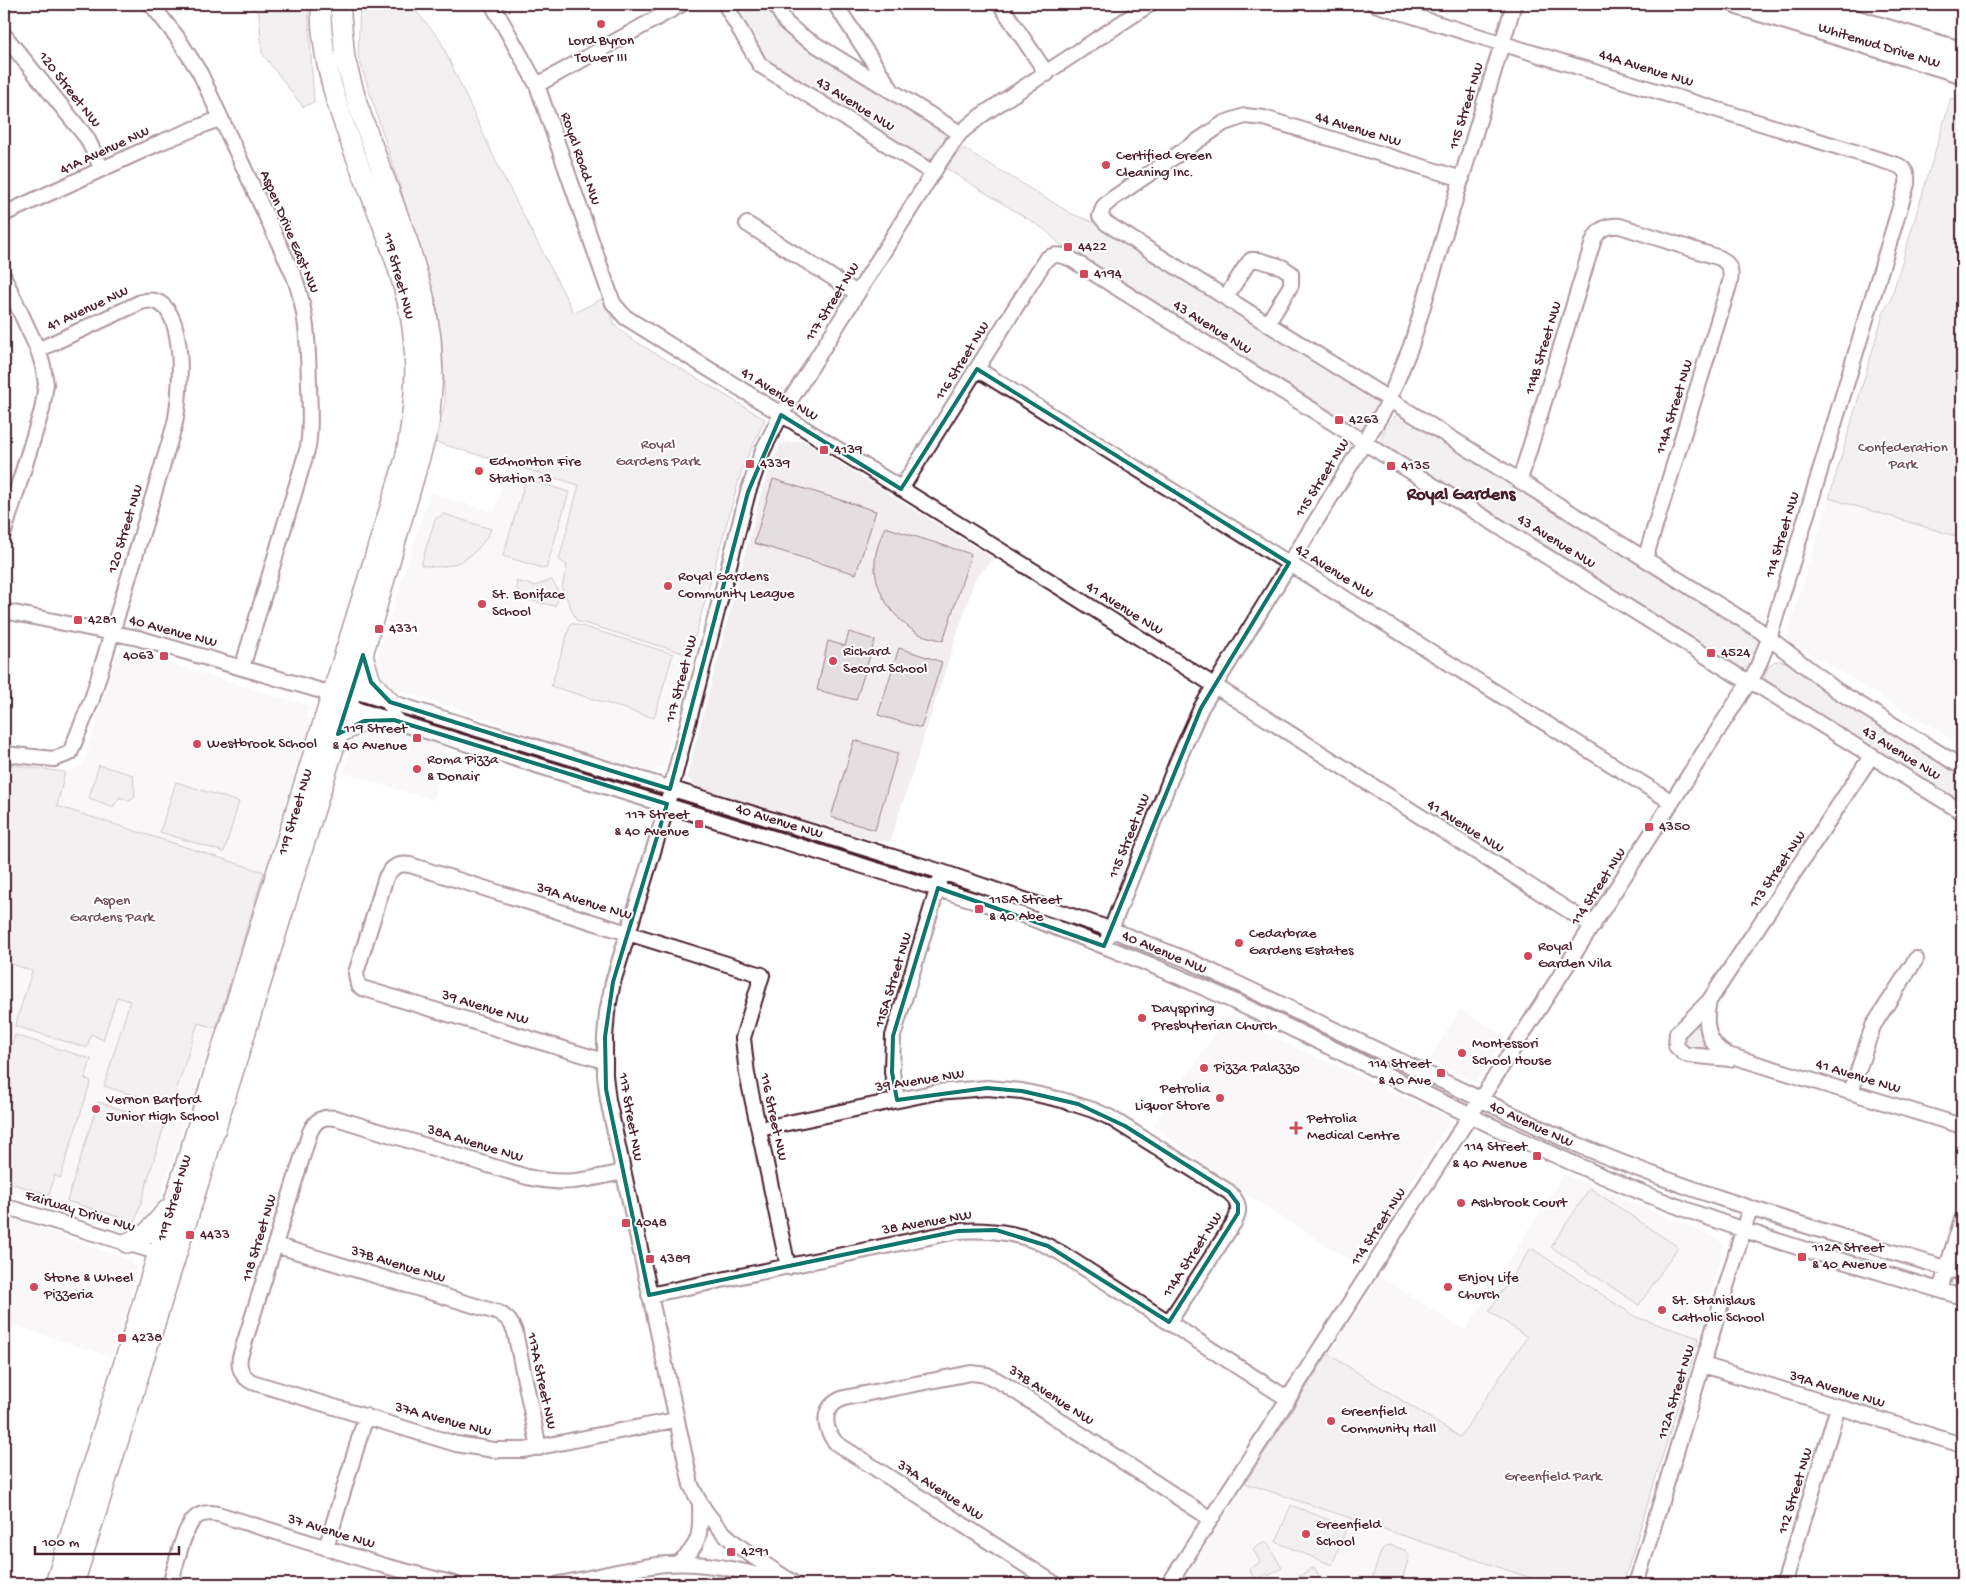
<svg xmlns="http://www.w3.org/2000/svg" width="1966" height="1588" viewBox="0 0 1966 1588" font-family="'Gochi Hand',sans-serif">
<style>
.built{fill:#f2eeef}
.green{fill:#e5dee0;stroke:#987e86}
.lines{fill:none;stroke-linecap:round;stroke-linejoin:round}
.minor-casing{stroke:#4a1f2b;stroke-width:18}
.major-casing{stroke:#4a1f2b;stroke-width:22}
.highway-casing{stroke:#4a1f2b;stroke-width:25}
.minor{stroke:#fff;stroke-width:14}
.major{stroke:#fff;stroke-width:19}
.highway{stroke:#fff;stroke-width:21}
.marked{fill:none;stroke:#0f766e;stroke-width:4;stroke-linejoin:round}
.poi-dot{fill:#d1495b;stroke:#fff;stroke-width:2}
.labels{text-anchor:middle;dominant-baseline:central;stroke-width:4;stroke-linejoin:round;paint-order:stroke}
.poi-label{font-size:15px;fill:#4a1f2b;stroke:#fff;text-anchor:start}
.street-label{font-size:15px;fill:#4a1f2b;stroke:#fff}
.park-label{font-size:15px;fill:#714f58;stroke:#fff}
.quarter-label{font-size:18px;font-weight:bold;fill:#4a1f2b;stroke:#fff}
</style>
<rect width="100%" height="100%" fill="#fff"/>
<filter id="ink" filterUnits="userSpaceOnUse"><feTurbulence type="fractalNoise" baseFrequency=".02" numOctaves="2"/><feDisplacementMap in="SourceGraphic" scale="10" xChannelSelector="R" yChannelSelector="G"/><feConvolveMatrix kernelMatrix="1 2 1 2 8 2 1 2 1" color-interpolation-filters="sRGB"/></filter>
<g filter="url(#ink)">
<path class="built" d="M802 440 994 559 975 579 890 842 870 839 697 788 687 776 761 492 780 444Z
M509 463 579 485 559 560 567 564 562 588 577 620 690 655 664 766 651 772 507 728 498 722 391 688 381 681 375 666 430 493 494 512Z
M1962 490V745L1786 639 1829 498 1902 520Z
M125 650 309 706 306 716 311 722 264 872 57 806 65 772 83 765 117 655Z
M377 726 448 745 433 800 344 773 354 732Z
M4 962 216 1028 158 1204 144 1225 130 1229 4 1190Z
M1460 1009 1505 1036 1475 1083 1429 1060Z
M1227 1016 1444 1115 1450 1122 1357 1265 1230 1184 1153 1126Z
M1564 1174 1717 1238 1723 1245 1699 1338 1559 1290 1460 1438 1328 1354 1380 1276 1465 1331Z
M4 1214 132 1261 136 1268 130 1302 111 1357 4 1322Z
M1245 1483 1552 1584H1181Z"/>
<path class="green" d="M247 4H305L308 7 314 102 303 107 262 53 259 13Z
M360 4H410L439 38 499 168 574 313 602 299 616 326 630 338 765 419 742 469 690 655 577 621 562 588 567 565 559 560 579 485 435 442 445 402 442 344 436 300 358 56Z
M734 4H768L944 130C949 141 937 162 924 160L766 61Z
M1951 98 1962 102V538L1829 498 1885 308 1890 302Z
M963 148 1072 214 1095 223 1378 400V408L1366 428 1358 430 1062 246 1044 229 947 169 949 166 947 165Z
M1399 413 1758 637 1759 645 1749 666 1743 669 1738 668 1382 446C1378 434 1390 420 1399 413Z
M526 479 569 492 546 569 503 556Z
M773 479 876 511 856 574 754 543Z
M444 514 491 529C477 558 452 572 421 565L435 519Z
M885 527 971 554 943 641C935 638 925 637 917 633 889 616 868 582 877 549 879 541 882 534 885 527Z
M552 580 560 595 555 606 519 598 516 581 535 586Z
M571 623 673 654 654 718 551 686Z
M849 632 875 640 856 700 817 690 828 641 845 646Z
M899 648 942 662 921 728 878 715Z
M1775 661H1783L1795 667 1834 696 1962 777V803L1767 681 1764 677 1768 667Z
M854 740 898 753 875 830 831 817Z
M4 764 65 772 57 806 264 872 216 1028 198 1023 171 1107 104 1086 130 1001 117 997 103 1040 91 1034 87 1048 15 1026 32 971 4 961Z
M99 765 133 775 135 797 130 801 120 797 113 807 89 798Z
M176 782 239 802 224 852 160 832Z
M1693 1025 1701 1029C1709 1049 1704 1054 1684 1046L1681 1037Z
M15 1035 91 1059 85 1079 91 1081 60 1178 55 1175 49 1195 4 1181V1053L9 1055Z
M98 1102 165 1123 135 1222 67 1201Z
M1590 1188 1678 1247 1639 1305 1551 1247Z
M1531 1248 1636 1317 1699 1338 1623 1584H1530L1531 1578 1245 1483 1328 1354 1460 1437 1527 1337 1489 1311Z
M1291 1505 1347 1527 1332 1565 1276 1542Z
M1266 1541 1282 1568 1268 1576 1266 1573 1256 1581 1249 1570 1260 1562 1253 1549Z
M1390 1545 1405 1550 1409 1557 1401 1584H1370L1382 1549Z
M1314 1567 1324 1584H1296L1293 1580Z"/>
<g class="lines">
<defs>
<path id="minor" d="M151 4 177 37 200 73 294 276C308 314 308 346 309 386 310 406 311 427 308 447L242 668
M492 4 537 85 613 303 625 317 1061 588 1593 926
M725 4 760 65 933 173
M775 4 786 23 800 35 960 133
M835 4 891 89
M1000 4 1047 74
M4 35 87 138 102 169
M537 85 682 4
M1462 179 1264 118 1245 116 1224 123 1112 199 1104 206 1100 216 1106 223 1759 630 1836 690 1962 767
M4 214 159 143 221 118
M747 224 857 293
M4 277 38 350 43 366 46 384 42 410 4 532
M1226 297 1246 266 1251 260H1259L1282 267 1291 273V285L1268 323
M977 369 1672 802
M1520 480 1593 242C1598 229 1607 225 1620 226L1720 258C1730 264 1732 271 1730 282L1645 559
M901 489 1046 259C1055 253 1062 255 1071 259L1738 676 1759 686 1962 812
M4 611 138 638 332 694 347 705 358 710 1025 916C1087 939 1149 963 1209 990 1355 1056 1495 1133 1643 1193 1747 1235 1855 1264 1962 1297
M342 692 351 690 942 872 1110 929 1190 961 1562 1138C1691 1194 1827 1232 1962 1273
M4 754 54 759 70 753 92 699 174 427C181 400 191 287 141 302L38 350
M1872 755 1709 1001C1704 1023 1707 1045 1728 1055L1962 1126
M1108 937 1177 762 1201 708 1386 407 1411 346 1514 4
M1709 1001 1677 1033 1676 1046 1683 1053 1688 1055 1730 1059
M604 1061 362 988 358 985 356 973 386 877C392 867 398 863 410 865L762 975 743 1038 747 1074 788 1267
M1851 1092 1873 1026 1916 959
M897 1100 892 1072 893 1036 940 880
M759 1129 937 1092 987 1088 1022 1091 1062 1100 1093 1110 1109 1117 1229 1192C1238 1201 1241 1209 1235 1221L1169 1322
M623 1172C586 1180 565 1186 527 1177L336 1118C323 1116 316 1119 310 1132L240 1357C238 1368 242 1377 252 1382L456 1444 494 1450H524L675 1420
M4 1206 166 1255
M275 1245 499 1313C508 1318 511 1322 515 1332L539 1448
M1940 1290 1962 1219
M649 1295 958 1231C996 1229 1028 1234 1061 1253L1288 1399
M1703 1365 1962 1445
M326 1548 366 1416
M678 1563C701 1546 701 1531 700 1505
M170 1584C176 1568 183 1524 198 1516 204 1512 211 1513 218 1514L385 1566 455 1584
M559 1584C595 1578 631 1567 667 1564 706 1561 747 1571 784 1583
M795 1584C751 1555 713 1536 691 1485L608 1100 605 1075V1037L607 1013 613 982 664 816 748 492 763 450 781 415 941 160 960 133 982 115 1150 4
M1055 1584 836 1443C822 1426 822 1406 844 1398L971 1373 987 1375 1004 1384 1211 1519
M1169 1584 1756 671 1769 639 1907 184C1908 175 1906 169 1897 165L1374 4
M1636 1584 1750 1208
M1784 1584 1838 1407"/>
<path id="major" d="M363 655 371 682 390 702
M338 734 364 721 394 720
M127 1243 147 1233 167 1210
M55 1584 405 459C415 407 420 353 407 301 384 203 319 105 321 4
M74 1584 363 655 429 426 433 376 431 338 424 296 408 242 358 106 345 59 340 4"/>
<path id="highway" d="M1739 4 1962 72
M1799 4 1962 53"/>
</defs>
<use href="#minor" class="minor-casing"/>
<use href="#major" class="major-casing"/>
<use href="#highway" class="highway-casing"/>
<use href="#minor" class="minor"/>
<use href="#major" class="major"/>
<use href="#highway" class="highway"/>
</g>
</g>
<path d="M0 0H1966V1588H0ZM977 369 1289 563 1201 708 1104 946 938 888 893 1036 892 1072 897 1100 987 1088 1022 1091 1078 1104 1125 1126 1229 1192 1238 1204V1213L1169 1322 1048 1246 996 1230 958 1231 649 1295 606 1089 605 1037 613 982 667 804 394 720 364 721 338 734 363 655 371 682 390 702 670 789 748 492 781 415 901 489Z" fill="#fff" fill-opacity=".55" fill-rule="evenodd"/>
<path class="marked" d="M977 369 1289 563 1201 708 1104 946 938 888 893 1036 892 1072 897 1100 987 1088 1022 1091 1078 1104 1125 1126 1229 1192 1238 1204V1213L1169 1322 1048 1246 996 1230 958 1231 649 1295 606 1089 605 1037 613 982 667 804 394 720 364 721 338 734 363 655 371 682 390 702 670 789 748 492 781 415 901 489Z"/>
<g class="poi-dot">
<circle cx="601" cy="24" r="5"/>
<circle cx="1106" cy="165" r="5"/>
<rect x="1063" y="242" width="10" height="10" rx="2.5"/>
<rect x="1079" y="269" width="10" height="10" rx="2.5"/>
<rect x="1334" y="415" width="10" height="10" rx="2.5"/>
<rect x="819" y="445" width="10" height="10" rx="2.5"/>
<rect x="745" y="459" width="10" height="10" rx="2.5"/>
<rect x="1386" y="461" width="10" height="10" rx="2.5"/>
<circle cx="479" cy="471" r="5"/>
<circle cx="668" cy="586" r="5"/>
<circle cx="482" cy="604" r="5"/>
<rect x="73" y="615" width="10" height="10" rx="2.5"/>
<rect x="374" y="624" width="10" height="10" rx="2.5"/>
<rect x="1706" y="648" width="10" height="10" rx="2.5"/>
<rect x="159" y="651" width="10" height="10" rx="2.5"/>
<circle cx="833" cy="661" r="5"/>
<rect x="412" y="733" width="10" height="10" rx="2.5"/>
<circle cx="197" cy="744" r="5"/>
<circle cx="417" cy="769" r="5"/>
<rect x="694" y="819" width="10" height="10" rx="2.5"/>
<rect x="1644" y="822" width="10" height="10" rx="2.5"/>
<rect x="974" y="904" width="10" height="10" rx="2.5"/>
<circle cx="1239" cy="943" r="5"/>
<circle cx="1528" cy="956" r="5"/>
<circle cx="1142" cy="1018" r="5"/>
<circle cx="1462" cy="1053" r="5"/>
<circle cx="1204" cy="1068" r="5"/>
<rect x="1436" y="1068" width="10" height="10" rx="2.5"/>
<circle cx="1220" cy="1098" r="5"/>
<circle cx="96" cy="1109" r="5"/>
<path d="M1293.5 1120.5h5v5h5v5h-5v5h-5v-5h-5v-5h5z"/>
<rect x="1532" y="1151" width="10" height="10" rx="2.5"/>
<circle cx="1461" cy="1203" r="5"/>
<rect x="621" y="1218" width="10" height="10" rx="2.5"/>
<rect x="185" y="1230" width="10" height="10" rx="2.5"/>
<rect x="1797" y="1252" width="10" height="10" rx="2.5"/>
<rect x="645" y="1254" width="10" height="10" rx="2.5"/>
<circle cx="34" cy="1287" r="5"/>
<circle cx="1448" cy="1287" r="5"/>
<circle cx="1662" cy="1310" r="5"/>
<rect x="117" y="1333" width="10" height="10" rx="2.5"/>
<circle cx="1331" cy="1421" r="5"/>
<circle cx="1306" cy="1534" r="5"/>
<rect x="726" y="1547" width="10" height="10" rx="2.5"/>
</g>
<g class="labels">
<g class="poi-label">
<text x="601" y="41" text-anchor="middle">Lord Byron<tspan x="601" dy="17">Tower III</tspan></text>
<text x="1116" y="156">Certified Green<tspan x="1116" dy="17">Cleaning Inc.</tspan></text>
<text x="1078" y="247">4422</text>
<text x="1094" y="274">4194</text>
<text x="1349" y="420">4263</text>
<text x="834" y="450">4139</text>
<text x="489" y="462">Edmonton Fire<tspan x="489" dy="17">Station 13</tspan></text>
<text x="760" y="464">4339</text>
<text x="1401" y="466">4135</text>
<text x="678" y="577">Royal Gardens<tspan x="678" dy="17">Community League</tspan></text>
<text x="492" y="595">St. Boniface<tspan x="492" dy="17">School</tspan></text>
<text x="88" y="620">4281</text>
<text x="389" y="629">4331</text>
<text x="843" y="652">Richard<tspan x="843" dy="17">Secord School</tspan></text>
<text x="1721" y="653">4524</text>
<text x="154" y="656" text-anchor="end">4063</text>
<text x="407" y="729" text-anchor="end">119 Street<tspan x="407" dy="17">&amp; 40 Avenue</tspan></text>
<text x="207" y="744">Westbrook School</text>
<text x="427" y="760">Roma Pizza<tspan x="427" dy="17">&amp; Donair</tspan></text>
<text x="689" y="815" text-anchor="end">117 Street<tspan x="689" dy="17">&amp; 40 Avenue</tspan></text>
<text x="1659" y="827">4350</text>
<text x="989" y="900">115A Street<tspan x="989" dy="17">&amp; 40 Abe</tspan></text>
<text x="1249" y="934">Cedarbrae<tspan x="1249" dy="17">Gardens Estates</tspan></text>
<text x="1538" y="947">Royal<tspan x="1538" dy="17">Garden Vila</tspan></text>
<text x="1152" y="1009">Dayspring<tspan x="1152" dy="17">Presbyterian Church</tspan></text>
<text x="1472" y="1044">Montessori<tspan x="1472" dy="17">School House</tspan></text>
<text x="1431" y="1064" text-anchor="end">114 Street<tspan x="1431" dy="17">&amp; 40 Ave</tspan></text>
<text x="1214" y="1068">Pizza Palazzo</text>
<text x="1210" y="1089" text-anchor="end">Petrolia<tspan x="1210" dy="17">Liquor Store</tspan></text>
<text x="106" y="1100">Vernon Barford<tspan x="106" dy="17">Junior High School</tspan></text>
<text x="1307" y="1119">Petrolia<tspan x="1307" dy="17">Medical Centre</tspan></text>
<text x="1527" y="1147" text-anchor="end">114 Street<tspan x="1527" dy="17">&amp; 40 Avenue</tspan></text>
<text x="1471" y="1203">Ashbrook Court</text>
<text x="636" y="1223">4048</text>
<text x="200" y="1235">4433</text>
<text x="1812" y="1248">112A Street<tspan x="1812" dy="17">&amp; 40 Avenue</tspan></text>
<text x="660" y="1259">4389</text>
<text x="44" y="1278">Stone &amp; Wheel<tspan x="44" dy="17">Pizzeria</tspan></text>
<text x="1458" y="1278">Enjoy Life<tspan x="1458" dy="17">Church</tspan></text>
<text x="1672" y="1301">St. Stanislaus<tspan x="1672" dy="17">Catholic School</tspan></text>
<text x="132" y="1338">4238</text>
<text x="1341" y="1412">Greenfield<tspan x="1341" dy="17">Community Hall</tspan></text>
<text x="1316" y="1525">Greenfield<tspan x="1316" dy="17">School</tspan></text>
<text x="741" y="1552">4291</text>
</g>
<g class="street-label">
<text transform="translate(1879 46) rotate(17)">Whitemud Drive NW</text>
<text transform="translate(1646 69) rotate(17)">44A Avenue NW</text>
<text transform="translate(69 90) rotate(52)">120 Street NW</text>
<text transform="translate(855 105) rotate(32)">43 Avenue NW</text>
<text transform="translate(1467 106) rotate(-73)">115 Street NW</text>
<text transform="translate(1358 130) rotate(17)">44 Avenue NW</text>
<text transform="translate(105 151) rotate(-25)">41A Avenue NW</text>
<text transform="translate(580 159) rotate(71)">Royal Road NW</text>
<text transform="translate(289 232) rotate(67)">Aspen Drive East NW</text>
<text transform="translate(398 276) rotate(75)">119 Street NW</text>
<text transform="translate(833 302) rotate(-58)">117 Street NW</text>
<text transform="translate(88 309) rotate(-25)">41 Avenue NW</text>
<text transform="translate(1212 328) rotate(32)">43 Avenue NW</text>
<text transform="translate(1544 348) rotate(-73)">114B Street NW</text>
<text transform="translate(963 361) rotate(-58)">116 Street NW</text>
<text transform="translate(779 395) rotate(32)">41 Avenue NW</text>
<text transform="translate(1675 407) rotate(-73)">114A Street NW</text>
<text transform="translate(1323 478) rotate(-58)">115 Street NW</text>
<text transform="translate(126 529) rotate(-73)">120 Street NW</text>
<text transform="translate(1783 535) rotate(-73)">114 Street NW</text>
<text transform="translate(1556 542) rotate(32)">43 Avenue NW</text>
<text transform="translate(1334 572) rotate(32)">42 Avenue NW</text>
<text transform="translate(1124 609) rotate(32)">41 Avenue NW</text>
<text transform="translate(173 632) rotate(15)">40 Avenue NW</text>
<text transform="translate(682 679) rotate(-75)">117 Street NW</text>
<text transform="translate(1901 754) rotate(32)">43 Avenue NW</text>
<text transform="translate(296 812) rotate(-73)">119 Street NW</text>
<text transform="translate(779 822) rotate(17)">40 Avenue NW</text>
<text transform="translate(1465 827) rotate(32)">41 Avenue NW</text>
<text transform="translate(1130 836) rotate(-68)">115 Street NW</text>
<text transform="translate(1778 870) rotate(-56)">113 Street NW</text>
<text transform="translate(1599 887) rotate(-57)">114 Street NW</text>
<text transform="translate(584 902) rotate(17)">39A Avenue NW</text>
<text transform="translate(1164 953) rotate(23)">40 Avenue NW</text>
<text transform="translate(894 980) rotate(-73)">115A Street NW</text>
<text transform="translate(485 1008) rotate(17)">39 Avenue NW</text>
<text transform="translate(1858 1077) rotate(17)">41 Avenue NW</text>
<text transform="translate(920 1081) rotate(-9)">39 Avenue NW</text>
<text transform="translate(630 1117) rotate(80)">117 Street NW</text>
<text transform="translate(773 1117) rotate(78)">116 Street NW</text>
<text transform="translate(1531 1125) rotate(25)">40 Avenue NW</text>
<text transform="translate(475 1144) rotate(17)">38A Avenue NW</text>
<text transform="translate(175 1198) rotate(-73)">119 Street NW</text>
<text transform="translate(80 1212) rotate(17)">Fairway Drive NW</text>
<text transform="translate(927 1223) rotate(-10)">38 Avenue NW</text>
<text transform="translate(1379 1227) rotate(-57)">114 Street NW</text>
<text transform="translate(260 1238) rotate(-73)">118 Street NW</text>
<text transform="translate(1193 1255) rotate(-57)">114A Street NW</text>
<text transform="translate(398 1265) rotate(17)">37B Avenue NW</text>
<text transform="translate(541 1381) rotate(78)">117A Street NW</text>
<text transform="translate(1837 1390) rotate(17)">39A Avenue NW</text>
<text transform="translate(1677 1392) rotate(-73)">112A Street NW</text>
<text transform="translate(1051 1396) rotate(33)">37B Avenue NW</text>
<text transform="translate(443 1420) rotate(15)">37A Avenue NW</text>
<text transform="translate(940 1491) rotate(33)">37A Avenue NW</text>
<text transform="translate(1796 1491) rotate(-73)">112 Street NW</text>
<text transform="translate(331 1532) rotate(17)">37 Avenue NW</text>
</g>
<g class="park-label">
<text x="658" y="445">Royal<tspan x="658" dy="17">Gardens Park</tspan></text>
<text x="1903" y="448">Confederation<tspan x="1903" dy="17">Park</tspan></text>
<text x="112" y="901">Aspen<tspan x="112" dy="17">Gardens Park</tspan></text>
<text x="1553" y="1477">Greenfield Park</text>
</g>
<g class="quarter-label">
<text x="1461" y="495">Royal Gardens</text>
</g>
</g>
<rect width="1966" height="1588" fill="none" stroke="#fff" stroke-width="20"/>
<rect x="10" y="10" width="1946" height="1568" fill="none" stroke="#4a1f2b" stroke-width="2" filter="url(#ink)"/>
<path d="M35 1546v8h144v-8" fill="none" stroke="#4a1f2b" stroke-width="2.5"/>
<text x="42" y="1546" font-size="15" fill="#4a1f2b" stroke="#ffffff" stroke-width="4" paint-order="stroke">100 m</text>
</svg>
